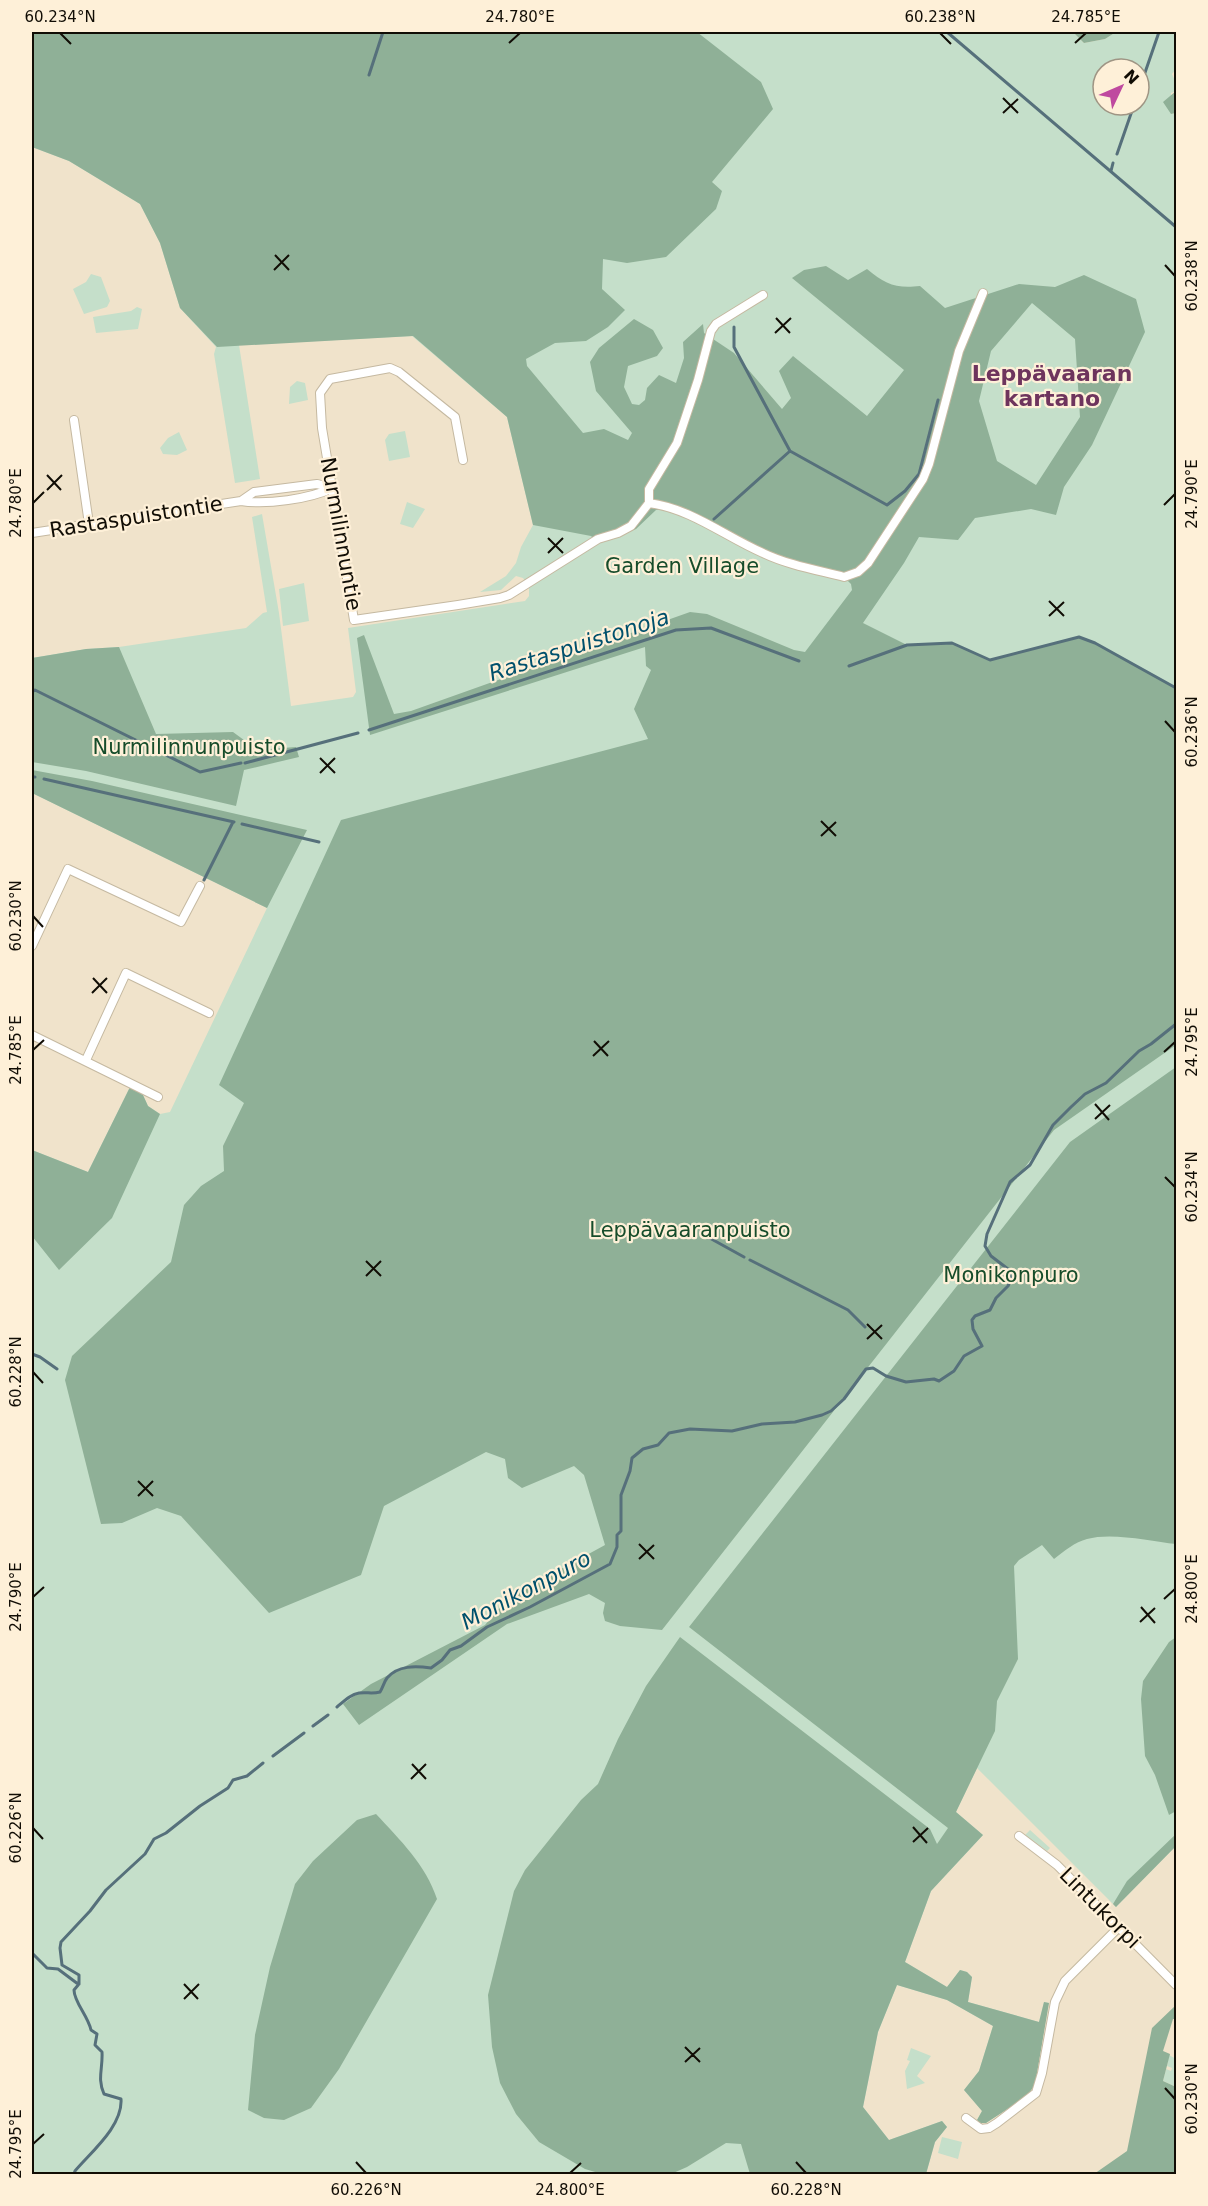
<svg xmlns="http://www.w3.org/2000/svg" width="1208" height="2206" viewBox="0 0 1208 2206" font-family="'DejaVu Sans',sans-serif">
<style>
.green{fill:#c5dfca;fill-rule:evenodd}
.forest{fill:#8fb097;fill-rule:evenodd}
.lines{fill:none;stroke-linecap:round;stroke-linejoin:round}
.stream{stroke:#56707b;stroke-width:3}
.street-casing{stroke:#c5b9a1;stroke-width:10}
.street{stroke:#fff;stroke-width:8}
.ticks{fill:none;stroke:#110d05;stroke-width:2}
.labels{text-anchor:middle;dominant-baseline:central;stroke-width:4.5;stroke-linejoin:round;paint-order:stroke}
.street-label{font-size:21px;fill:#110d05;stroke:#fef0d8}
.park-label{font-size:21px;fill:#164c2a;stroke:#fef0d8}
.neighbourhood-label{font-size:22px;font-weight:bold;fill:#6e345d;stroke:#fef0d8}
.water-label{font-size:22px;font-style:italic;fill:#00506c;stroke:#fef0d8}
.neatline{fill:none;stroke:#110d05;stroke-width:2}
.ticks-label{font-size:15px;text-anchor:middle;fill:#110d05}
</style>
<rect width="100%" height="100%" fill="#f0e3cb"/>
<path class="green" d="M32 32H1073L1084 43 1105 39 1116 32H1176V69L1172 74 1176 83V91L1171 93V114L1176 113V1846L1116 1907 977 1768 956 1812 983 1835 931 1891 905 1962 947 1987 960 1970 967 1972 972 1977 968 2002 1039 2022 1044 2002 1049 2003 1009 2108 986 2123H980L977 2120 982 2111 964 2090 979 2071 993 2026 947 2000 897 1985 878 2032 863 2107 889 2140 942 2121 947 2127 935 2142 926 2174H32V1150L88 1172 130 1087 143 1095 148 1106 160 1114 170 1112 267 908 32 793V658L86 649 119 647 246 628 263 613 267 612 252 517 262 514 279 613 291 706 353 697 356 692 348 628 525 601 529 596V586L523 578 516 576 501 590 480 592 506 576 516 563 521 547 533 525 507 417 412 336 239 345 260 479 235 483 214 354 216 347 180 308 160 243 140 204 69 161 32 147ZM1103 69H1139V105H1103Z
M91 274 101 277 110 301 107 307 84 314 73 289 86 282Z
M137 307 142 309 138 329 96 333 93 317 131 311Z
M297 381 305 383 308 400 289 404 290 387Z
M405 431 410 457 389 461 385 440 389 434Z
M179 432 187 450 177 455 163 454 160 448 168 438Z
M407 502 425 509 413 528 400 524Z
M304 583 309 621 283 626 279 589Z
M1030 1830 1050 1848 1047 1851 1025 1835Z
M911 2048 931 2056 917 2076 925 2083 907 2089 905 2071 910 2061 907 2060Z
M1169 2055 1176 2059V2087L1163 2081 1166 2069 1171 2071 1172 2068 1167 2066Z
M942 2137 962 2142 958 2159 938 2153Z"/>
<path class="forest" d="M32 32H697L761 82 773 109 712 182 722 191 716 209 666 257 627 263 603 259 602 289 625 310 608 327 586 341 555 343 526 359 527 366 583 433 604 429 628 440 632 433 596 391 590 362 599 348 634 319 653 330 663 348 657 356 628 366 624 387 632 404 639 405 645 400 647 388 659 375 676 383 684 358 683 342 703 324 704 333 734 353 782 409 791 398 779 371 793 356 867 416 904 370 792 278 804 270 826 266 848 280 867 269C885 284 896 289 920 286L945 308 1019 284 1055 287 1084 275 1136 299 1145 332 1092 445 1064 487 1056 515 1031 509 975 518 958 540 919 537 904 563 863 623 907 645 952 643 990 660 1079 637 1095 643 1176 688V1045L1054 1130 662 1630 620 1626 605 1621 603 1613 605 1603 589 1594 507 1624 359 1725 343 1704 371 1684 485 1625 508 1598 605 1545 584 1475 574 1466 522 1488 508 1478 505 1459 486 1452 384 1506 361 1575 269 1613 181 1516 157 1508 122 1523 101 1524 65 1380 72 1356 171 1262 184 1205 201 1186 224 1171 223 1146 244 1103 219 1085 341 820 648 739 634 709 651 670 646 666 645 647 370 735 357 638 364 635 394 714 411 711 690 612 707 614 794 650 805 652 852 590 851 584 846 579 808 570 688 517 664 509 656 510 636 529 613 539 598 542 591 536 533 525 507 417 413 336 217 347 180 308 160 243 140 204 69 161 32 147ZM1032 303 1075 339 1080 417 1036 485 997 461 979 401 991 351Z
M1073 32H1116L1105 39 1084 43Z
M1176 91V113L1171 114 1163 102Z
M119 647 156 734 233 732 248 743 268 749 296 747 299 757 244 770 236 806 86 771 32 762V658L86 649Z
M32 770 92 781 307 830 267 908 32 793Z
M1176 1067V1544C1151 1541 1111 1532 1087 1539 1075 1542 1064 1551 1054 1559L1042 1545 1019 1560 1014 1566 1018 1659 997 1701 995 1731 956 1812 983 1835 931 1891 905 1962 947 1987 960 1970 967 1972 972 1977 968 2002 1039 2022 1044 2002 1049 2003 1035 2085 1026 2097 986 2123H980L977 2120 982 2111 964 2090 979 2071 993 2026 947 2000 897 1985 878 2032 863 2107 889 2140 942 2121 947 2127 935 2142 926 2174H750L741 2144 726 2143 687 2167 671 2174H602L585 2169 539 2142 516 2114 500 2083 492 2047 488 1995 514 1891 525 1870 581 1800 598 1784 618 1739 646 1686 680 1637 930 1829 937 1844 948 1828 689 1627 1070 1142Z
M130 1087 143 1095 148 1106 160 1114 112 1218 59 1270 32 1236V1150L88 1172Z
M1176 1637V1811L1169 1815 1155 1775 1145 1756 1141 1699 1143 1681 1169 1642Z
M376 1814C400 1840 426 1865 437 1899L339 2069 311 2108 284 2120 264 2118 248 2110 255 2035 270 1967 295 1884 313 1861 357 1820Z
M1176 1834V1846L1116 1907 1113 1904 1127 1881Z
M1175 2006 1176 2019H1173L1163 2051 1170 2054 1163 2081 1176 2087V2174H1094L1127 2151 1152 2028Z"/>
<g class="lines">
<path class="stream" d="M947 32 1176 227
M369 75 383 32
M1139 90 1159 32
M1117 154 1134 105
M1111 171 1113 163
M734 327V347L790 451 887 505 905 491 919 474 938 400
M714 519 790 451
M849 666 907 645 952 643 990 660 1079 637 1095 643 1176 688
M32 692 35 690 200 772 241 763
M369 730 676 630 711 628 799 661
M245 763 358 733
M32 777H35
M44 779 234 822
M242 824 319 842
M204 880 233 822
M706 1236 744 1257
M750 1260 848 1310 865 1327
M32 1354 40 1357 57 1369
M337 1707C344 1701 351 1694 359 1693 367 1692 372 1694 380 1692 383 1687 384 1682 387 1678 398 1665 416 1666 431 1668L442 1660 450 1650 461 1646 487 1627 530 1607 610 1564 617 1547V1535L621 1531V1495L630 1471 632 1458 643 1449 658 1445 669 1433 690 1429 732 1431 762 1424 795 1422 822 1415 831 1411 844 1399 866 1369 873 1368 886 1376 906 1382 934 1379 939 1381 954 1371 964 1356 982 1346 973 1329 972 1320 975 1316 990 1310 996 1298 1008 1286 1011 1280 1008 1269 991 1256 985 1246 987 1234 1010 1182 1030 1165 1053 1125 1071 1107 1085 1094 1106 1083 1139 1051 1151 1044 1176 1024
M313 1726 328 1715
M273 1756 304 1733
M32 1953 47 1968 58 1969 78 1984
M79 1984V1975L62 1965 60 1948 61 1942 90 1911 106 1890 145 1854 154 1839 166 1833 200 1806 228 1788 233 1780 247 1776 263 1763
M74 2174 75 2171C91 2152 123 2126 121 2099L104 2094C97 2078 103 2069 102 2052L95 2045 97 2034 91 2030C88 2016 74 2002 74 1990L79 1984"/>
<defs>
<path id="street" d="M74 420 89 524
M463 460 455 417 399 372 390 368 330 379 320 393 322 428 354 620 458 605 500 598 509 595 598 539 618 533 631 526 649 503C692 509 724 536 763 553 788 565 817 570 844 577L858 572 868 563 923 479 929 464 959 351 983 293
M241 501 254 492 317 484 333 488
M649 503V489L677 443 698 380 711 331 716 324 763 295
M32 533 241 501C267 505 309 499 333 488
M32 946 68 869 181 922 200 886
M32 1035 158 1097
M86 1060 126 973 209 1013
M1019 1836 1057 1865 1176 1985
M966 2118 981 2129 989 2128 997 2123 1036 2093 1042 2073 1055 2002 1065 1981 1119 1927"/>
</defs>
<use href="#street" class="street-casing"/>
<use href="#street" class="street"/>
</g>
<path class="ticks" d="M60 33 71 44M940 33 951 44M509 43 520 33M1075 43 1086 33M1003 98 1018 113M1003 113 1018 99M275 255 289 270M1165 265 1175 276M274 270 289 255M776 318 790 333M775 333 791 318M47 475 61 490M47 490 62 475M33 503 44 492M1164 505 1175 494M548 538 563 553M548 553 563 538M1049 601 1064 616M1049 616 1064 602M1165 721 1175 732M320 758 335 773M320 773 335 758M821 821 836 836M821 836 836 822M33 916 43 927M93 978 107 993M92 993 107 978M594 1041 608 1056M33 1050 44 1040M1164 1052 1175 1042M593 1056 609 1041M1095 1104 1109 1120M1095 1119 1110 1105M1165 1177 1175 1187M366 1261 381 1276M366 1276 381 1261M867 1324 882 1339M867 1339 882 1325M33 1372 43 1383M138 1481 153 1496M138 1496 153 1481M639 1544 654 1559M639 1559 654 1545M33 1597 44 1587M1164 1599 1175 1589M1141 1607 1155 1623M1140 1622 1155 1608M412 1764 426 1779M411 1779 426 1764M913 1827 927 1843M33 1828 43 1839M913 1842 928 1828M184 1984 198 1999M184 1999 199 1984M685 2047 700 2062M685 2062 700 2048M1165 2088 1175 2099M33 2144 44 2134M356 2162 366 2173M796 2162 806 2173M570 2173 581 2163"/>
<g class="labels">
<g class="street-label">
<text transform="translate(136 517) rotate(-9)">Rastaspuistontie</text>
<text transform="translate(341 534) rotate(80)">Nurmilinnuntie</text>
<text transform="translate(1100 1908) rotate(45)">Lintukorpi</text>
</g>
<g class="park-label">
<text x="682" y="566">Garden Village</text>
<text x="189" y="747">Nurmilinnunpuisto</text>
<text x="690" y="1230">Leppävaaranpuisto</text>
<text x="1011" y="1275">Monikonpuro</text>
</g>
<g class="neighbourhood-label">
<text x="1052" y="373">Leppävaaran<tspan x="1052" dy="25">kartano</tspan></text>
</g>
<g class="water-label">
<text transform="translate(579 645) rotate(-18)">Rastaspuistonoja</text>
<text transform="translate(526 1590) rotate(-28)">Monikonpuro</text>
</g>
</g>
<rect width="1208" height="2206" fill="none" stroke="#fef0d8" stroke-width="66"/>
<g transform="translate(1121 87) rotate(46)"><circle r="28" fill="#fef0d8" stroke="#9f9584" stroke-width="1.5"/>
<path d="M0-4.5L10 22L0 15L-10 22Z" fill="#bf499f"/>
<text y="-9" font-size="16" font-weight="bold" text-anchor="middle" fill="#110d05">N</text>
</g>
<rect x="33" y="33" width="1142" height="2140" class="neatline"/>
<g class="ticks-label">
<text x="60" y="22">60.234°N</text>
<text x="520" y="22">24.780°E</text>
<text x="940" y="22">60.238°N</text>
<text x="1086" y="22">24.785°E</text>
<text transform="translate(1192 276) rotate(-90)" y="5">60.238°N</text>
<text transform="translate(1192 494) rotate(-90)" y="5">24.790°E</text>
<text transform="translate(16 503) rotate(-90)" y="5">24.780°E</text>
<text transform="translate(1192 732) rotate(-90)" y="5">60.236°N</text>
<text transform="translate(16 916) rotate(-90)" y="5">60.230°N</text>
<text transform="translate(1192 1042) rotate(-90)" y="5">24.795°E</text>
<text transform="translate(16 1050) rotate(-90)" y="5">24.785°E</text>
<text transform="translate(1192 1187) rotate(-90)" y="5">60.234°N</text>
<text transform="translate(16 1372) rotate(-90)" y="5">60.228°N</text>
<text transform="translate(1192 1589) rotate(-90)" y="5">24.800°E</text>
<text transform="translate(16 1597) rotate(-90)" y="5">24.790°E</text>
<text transform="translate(16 1828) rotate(-90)" y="5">60.226°N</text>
<text transform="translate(1192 2099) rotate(-90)" y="5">60.230°N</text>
<text transform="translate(16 2144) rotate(-90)" y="5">24.795°E</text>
<text x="366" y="2195">60.226°N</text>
<text x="570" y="2195">24.800°E</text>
<text x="806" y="2195">60.228°N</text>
</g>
</svg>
